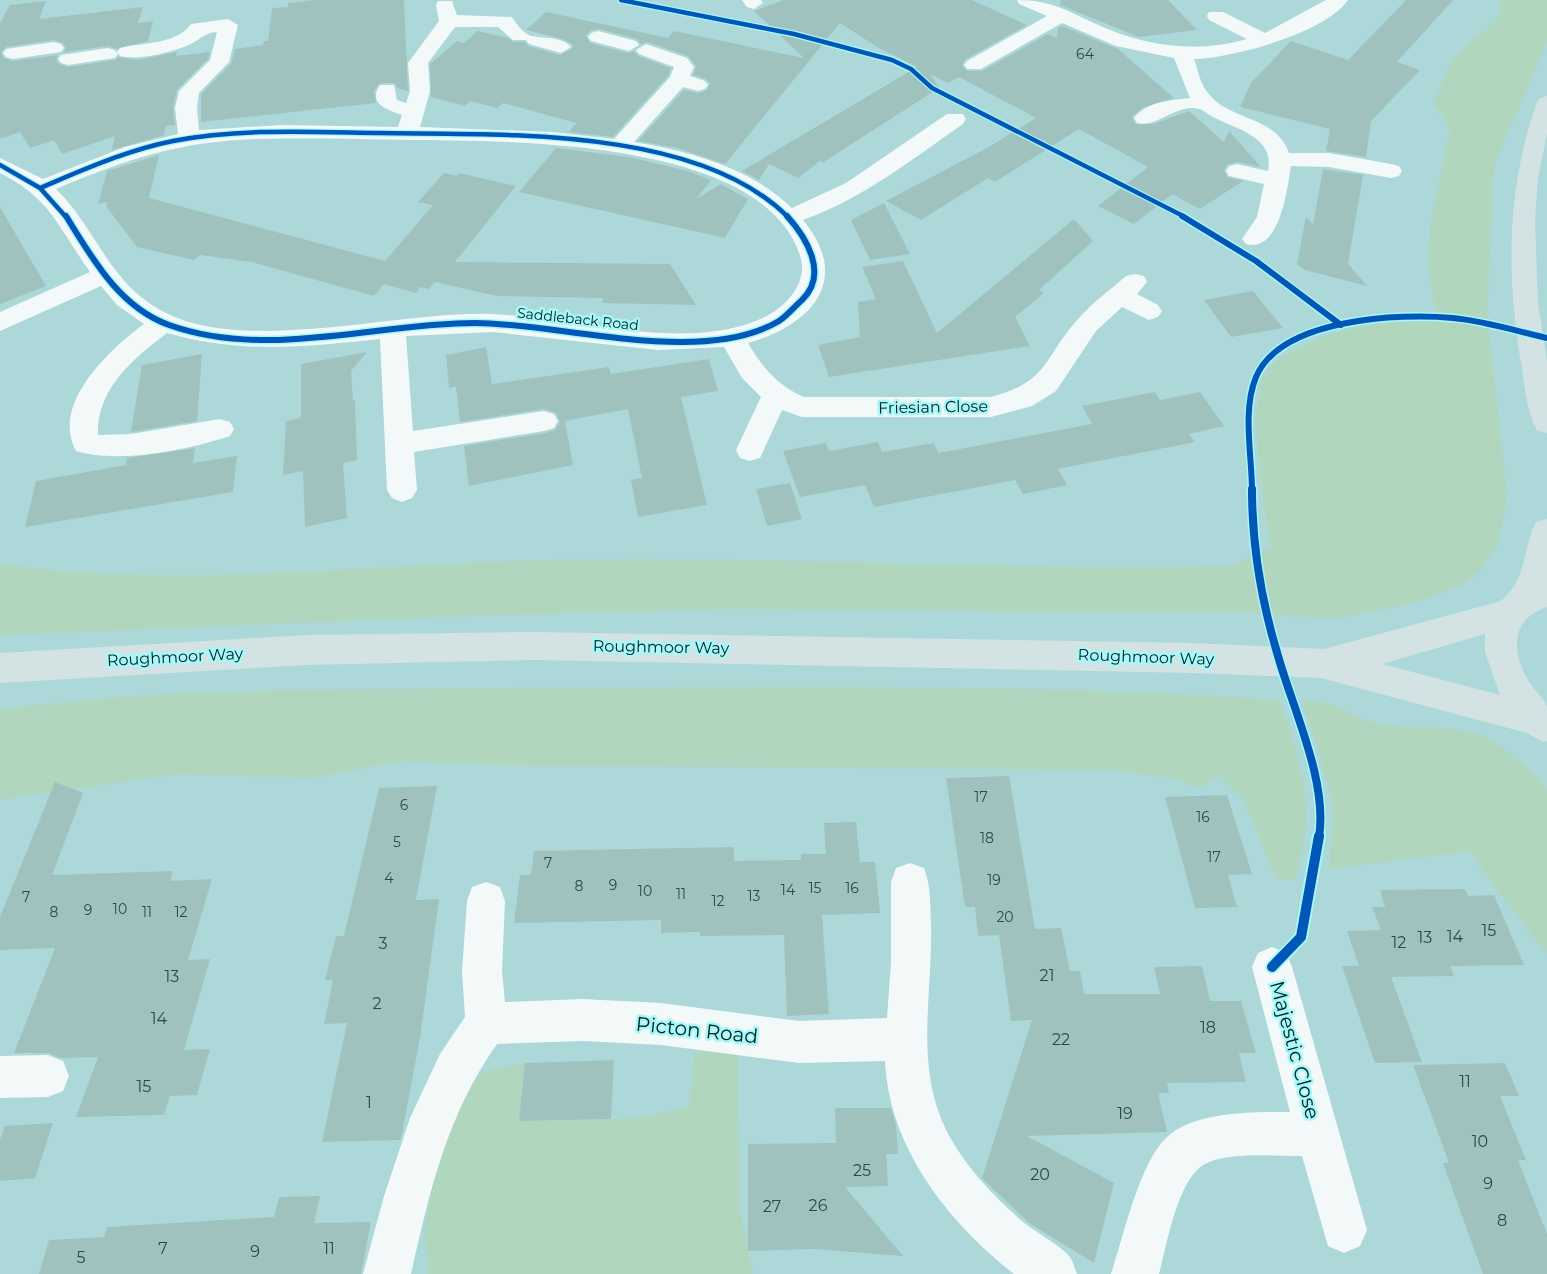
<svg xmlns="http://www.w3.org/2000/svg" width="1547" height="1274" viewBox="0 0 1547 1274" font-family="Montserrat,sans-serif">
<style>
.green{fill:#b0d6be}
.building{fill:#a0c2bf}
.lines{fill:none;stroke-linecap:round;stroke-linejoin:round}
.minor{fill:#f3f9f9;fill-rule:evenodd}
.major{fill:#d3e2e2;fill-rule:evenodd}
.cycleway-far3-casing{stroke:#a7f8fa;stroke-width:7}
.cycleway-far2-casing{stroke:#a7f8fa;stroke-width:9}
.cycleway-far1-casing{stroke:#a7f8fa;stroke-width:11}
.cycleway-casing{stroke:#a7f8fa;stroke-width:14}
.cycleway-far3{stroke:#0057b8;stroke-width:4.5}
.cycleway-far2{stroke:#0057b8;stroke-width:6}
.cycleway-far1{stroke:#0057b8;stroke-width:8}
.cycleway{stroke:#0057b8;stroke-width:10}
.labels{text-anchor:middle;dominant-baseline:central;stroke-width:5;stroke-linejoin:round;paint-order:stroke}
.number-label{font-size:14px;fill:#294b4b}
.far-street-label{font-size:14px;fill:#002223;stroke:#a7f8fa}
.street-label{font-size:16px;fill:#002223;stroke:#a7f8fa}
.near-number-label{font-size:16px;fill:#294b4b}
.near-street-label{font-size:20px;fill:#002223;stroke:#a7f8fa}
</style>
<rect width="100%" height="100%" fill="#add8d9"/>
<path class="green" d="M1502 0H1547V42L1494 165 1487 316 1507 493 1500 540 1482 569 1464 584 1413 603 1333 619 1250 613 737 609 494 615 0 635V564C184 590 372 563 556 560 781 556 1006 571 1231 566L1271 548C1265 510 1246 404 1266 372 1281 349 1339 330 1364 326 1388 322 1413 322 1437 318L1429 272 1430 226 1450 131 1444 117 1432 105 1454 58 1497 19Z
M493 688C755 688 1018 682 1280 700 1301 764 1318 812 1295 880H1277L1244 800 1218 775 1201 788 1173 778 1112 770 488 765 399 761 313 778 178 774 0 800V710C163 686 329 691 493 688Z
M1303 700C1335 701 1345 714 1373 722 1405 731 1442 724 1474 733 1498 740 1533 771 1547 790V954L1493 885 1471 851 1329 869 1332 825 1331 794Z
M738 1050 739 1205 753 1274H429L424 1230 440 1140 458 1091 483 1072 525 1063 519 1121C566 1120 647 1123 689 1105L695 1052Z"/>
<path class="building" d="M315 0H404L408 91 397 88 394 83H380L374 91 376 103 201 122V94L231 64 235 49 263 45 264 41H268L272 8 288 7V3Z
M784 0H972L1027 25 966 59 962 65 967 71H982L1048 34 1057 38 1058 28 1062 26 1118 49 1174 98 1144 107 1132 116 1135 124H1153L1189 111 1224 142 1229 131 1261 167 1238 162 1228 164 1224 170 1227 177 1243 181 1200 209 1172 194 1134 224 1098 206 1148 167 1079 129 995 182 988 178 921 220 886 201 987 148 1036 118 959 77 948 83 930 74 939 88 822 163 821 160 798 178 769 164 759 180 742 171 917 67 877 47 840 23 725 164 677 148 638 141 684 90 699 93 707 90 710 84 706 79 693 75 696 66 688 56 647 42 641 44 637 39 599 29 590 31 586 36 590 43 628 53 634 51 638 56 671 68 668 76 613 137 569 132 576 123 503 103 497 108 470 101 465 106 431 97 430 64 457 41 464 43 477 31 508 38 513 42H525L528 46 560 55 572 49 573 45 563 39 526 30 546 12 668 38 674 31 804 58 754 11Z
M1061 0H1168L1197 30 1139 37 1060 5Z
M1406 0H1453L1397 62 1420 70 1371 121 1366 157 1326 151 1330 129 1240 107 1251 83 1291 41 1348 60Z
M46 1 39 19 143 7 138 23 153 21 148 41 117 49 108 46 64 52 66 48 63 43 54 40 6 47 1 53 4 58 13 61 58 55 56 59 59 64 68 67 115 60 118 57 137 60 177 52 176 56 210 52 208 59 177 90 173 107 175 125 166 126 164 135 112 150 115 136 62 154 54 140 30 148 20 132 0 139V23L10 5Z
M556 148 629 157 688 171 711 180 696 199 721 184 748 199 725 238 519 192Z
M159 155 149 198 385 261 433 205 418 202 444 173 457 176 459 173 516 186 455 262 670 264 696 305 602 303 603 298 497 296 435 282 429 289 420 287 416 293 384 284 374 296 251 262 200 255 194 260 137 247 106 206 107 202 98 204 107 171Z
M1323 169 1363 175 1348 264 1367 286 1305 270 1297 264 1306 217 1313 225Z
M884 203 910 254 870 260 851 220Z
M0 207 46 286 0 304Z
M1074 219 1093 241 1039 290 1044 293 1015 317 1030 346 829 377 818 345 860 337 858 302 876 299 862 267 903 261 937 333Z
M1253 291 1283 328 1231 337 1204 300Z
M486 347 492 384 609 367 611 374 709 359 718 391 681 397 707 505 638 517 631 480 642 478 628 409 565 421 573 465 469 486 464 446 545 433 555 430 560 422 556 413 544 409 460 422 456 387 449 388 446 355Z
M367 352 351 371 353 400H355L357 460 343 463 347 518 305 527 303 471 283 475 286 421 301 418V364Z
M202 354 197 421 131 432 142 365Z
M1155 392 1160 400 1200 392 1224 426 1189 434 1195 442 1058 469 1067 485 1023 494 1015 480 874 507 865 485 800 497 783 451 826 443 829 451 878 442 882 452 934 443 938 453 1092 424 1082 406Z
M195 448 193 463 237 456 233 492 25 527 36 481 126 465 127 458Z
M790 483 802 519 767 526 756 489Z
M1009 776 1035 929 1061 928 1070 971H1080L1084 994H1160L1154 967 1202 966 1210 1001H1241L1256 1053H1239L1246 1082 1167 1083 1169 1093H1158L1167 1132 1027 1136 1114 1183 1094 1263 1029 1223 982 1178 1032 1020 1011 1021 999 935 978 936 975 907H965L946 778Z
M55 782 83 793 52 875 173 871 170 881 212 879 188 960 210 959 184 1050 210 1049 197 1095 170 1096 164 1115 76 1117 98 1057 61 1058 48 1053H14L55 948 0 950V917Z
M437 786 416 900 439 899 420 1038 402 1134 400 1140 322 1142 347 1023 324 1024 333 980H325L336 936H344L379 788Z
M1227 795 1252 874 1228 875 1237 907 1195 908 1165 797Z
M856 822 860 862H875L880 913 822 915 829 1014 787 1016 784 935 700 936V932L661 933V920L514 923 520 875H531L534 851 734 847V861L801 860V854H826L824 823Z
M1465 889 1468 896 1494 895 1524 965 1450 966 1454 976 1391 977 1422 1062 1375 1063 1342 966H1359L1347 931 1381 930 1372 907H1385L1380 890Z
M614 1060 611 1119 519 1121 525 1063Z
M1505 1063 1519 1096H1500L1526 1160H1518L1547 1234V1274H1483L1443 1163H1449L1413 1065Z
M835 1108H891L896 1125 898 1154H886L888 1186 845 1187 903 1256 813 1249 748 1251V1144L836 1143Z
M53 1123 35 1178 0 1181V1140L5 1126Z
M320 1196 314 1223 371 1222 361 1274H39L49 1240 104 1237 107 1227 274 1217 279 1197Z"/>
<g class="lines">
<path class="minor" d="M742 0H761L763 3 754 9 747 7Z
M1017 0C1054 0 1070 13 1103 27 1149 47 1198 53 1247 39L1209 20 1207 16 1209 12H1223L1265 33 1326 0H1348C1326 33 1232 58 1194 59 1198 70 1200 84 1208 93 1229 121 1277 116 1289 153H1329L1391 164 1399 166 1402 171 1399 176 1391 178 1329 167 1291 166C1287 190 1280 253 1246 244L1242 239 1257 217 1264 184 1229 176 1226 171 1229 166 1237 164 1268 171C1275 138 1239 130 1215 118 1210 116 1204 110 1199 109 1177 103 1158 128 1137 123L1134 118C1145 102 1172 100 1190 98L1174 58 1116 46 1062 23 981 69H967L964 65 967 61 1047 16 1019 4Z
M438 1H452L457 15 512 17C516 23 522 32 529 35 537 39 562 35 571 47L561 53 529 44 526 40H513L498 27H455L428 63 430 91 420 127 552 132 614 139 670 77 674 67 639 54 636 50 646 44 687 58 694 67 690 76 705 81 708 85 705 89 698 91 683 87 634 142C689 151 751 168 792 208L846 183 947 114H963L966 119 963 124C911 160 862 199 803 220 853 280 811 325 748 343 762 367 778 386 804 397H991C1049 382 1043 358 1078 319 1092 303 1110 290 1126 276L1135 274 1144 276 1147 282 1137 294 1158 305 1162 311 1158 317 1149 320 1122 307 1096 331 1056 391 1032 406 991 417H802L782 410 760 458 750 461 740 458 736 450 761 397 742 378 724 347 658 350 493 332 406 336 413 431 544 411 554 414 558 421 554 428 544 431 414 452 417 490 412 498 402 502 392 498 387 490 380 339C303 347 242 354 167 333 134 358 96 389 98 435L131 434 220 419 230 422 234 429 230 436C187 450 119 464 76 451 50 404 111 348 144 324L117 305 101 286 0 331V312L90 272C59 229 51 198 0 173V158L43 179 125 147 178 134 175 108 179 91 210 60 217 32C204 33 202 38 191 44 173 52 140 61 120 56L117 52 120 48C143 42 176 45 191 24L228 19 238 25 229 62 199 93 197 108 199 130 282 125 398 127 402 115C388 110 367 104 380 85H394L397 100 406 103 410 91 408 63 439 21 436 5ZM259 139C309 138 360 139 410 140 508 141 768 138 801 259 807 283 787 305 767 316 690 355 573 317 490 314 397 311 246 355 164 312 109 284 97 229 56 189 130 158 178 142 259 139Z
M598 31 636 41 639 45 629 51 591 41 588 37 591 33Z
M54 42 61 44 64 48 61 52 13 59 6 57 3 53 6 49Z
M108 48 115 50 118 54 115 58 68 65 61 63 58 59 61 55Z
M910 863 924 868C931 886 930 903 931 922 933 985 917 1053 939 1113 954 1155 989 1192 1022 1221 1035 1232 1060 1245 1070 1257 1073 1261 1075 1269 1077 1274H1014C948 1222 889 1148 885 1061L799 1063 661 1045 582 1041 497 1044C447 1115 430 1190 411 1274H363L384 1196 410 1118 440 1054 465 1017 462 971 467 901 472 887 486 882 500 887 505 901 502 971 505 1002 582 999 661 1003 799 1021 887 1018 891 962V882L896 868Z
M1272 947 1286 953 1292 967 1367 1230 1360 1246 1344 1253 1328 1246 1302 1156C1276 1156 1227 1152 1205 1164 1177 1179 1167 1246 1159 1274H1111C1123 1238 1139 1164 1166 1138 1194 1111 1254 1112 1290 1112L1252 967 1258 953Z
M48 1055 63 1061 69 1076 63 1091 48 1097 0 1098V1056Z"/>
<path class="major" d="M1547 96V134L1538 178 1535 219 1538 304 1547 360V433L1537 430C1527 413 1525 388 1522 368 1506 278 1506 189 1537 102L1540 98Z
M1547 519V607C1511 619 1511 650 1528 680 1533 689 1545 699 1547 707 1547 717 1547 731 1547 741L1543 742 1527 733 1321 678 1193 673 535 660 306 665 0 683V653L306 635 535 632 1193 643 1324 649 1501 601C1528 578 1522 549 1536 522ZM1485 634V652L1500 695 1382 664Z"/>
<defs>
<path id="cycleway-far3" d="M621 0 794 34 892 60 911 69 932 88 1185 217
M0 165 40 188
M40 188 66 217
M40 188C83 170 127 150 173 141 241 128 311 132 380 133 501 135 697 126 788 217"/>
<path id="cycleway-far2" d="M66 216C92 258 119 307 169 325 267 360 375 323 475 323 561 323 702 367 779 321 787 316 795 306 802 300 829 274 806 237 787 216
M1182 216 1256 261 1341 325
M1252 491C1252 455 1242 411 1256 377 1281 318 1400 313 1453 318 1485 321 1516 331 1547 338"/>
<path id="cycleway-far1" d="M1252 489C1252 547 1261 600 1278 656 1293 709 1328 782 1319 837"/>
<path id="cycleway" d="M1272 967 1301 937 1319 836"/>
</defs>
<use href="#cycleway-far3" class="cycleway-far3-casing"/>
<use href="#cycleway-far2" class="cycleway-far2-casing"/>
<use href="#cycleway-far1" class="cycleway-far1-casing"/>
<use href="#cycleway" class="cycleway-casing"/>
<use href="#cycleway-far3" class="cycleway-far3"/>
<use href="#cycleway-far2" class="cycleway-far2"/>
<use href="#cycleway-far1" class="cycleway-far1"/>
<use href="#cycleway" class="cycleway"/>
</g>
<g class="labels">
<g class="number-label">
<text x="1085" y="54">64</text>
<text x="981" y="797">17</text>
<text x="404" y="805">6</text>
<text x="1203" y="817">16</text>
<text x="987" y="838">18</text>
<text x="397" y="842">5</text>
<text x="1214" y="857">17</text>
<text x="548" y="863">7</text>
<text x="389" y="878">4</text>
<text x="994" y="880">19</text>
<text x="613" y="885">9</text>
<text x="579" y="886">8</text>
<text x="815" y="888">15</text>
<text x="852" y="888">16</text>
<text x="788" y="890">14</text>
<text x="645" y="891">10</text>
<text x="681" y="894">11</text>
<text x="754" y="896">13</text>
<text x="26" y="897">7</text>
<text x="718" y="901">12</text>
<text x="120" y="909">10</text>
<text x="88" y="910">9</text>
<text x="54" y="912">8</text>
<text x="147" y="912">11</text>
<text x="181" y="912">12</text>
<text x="1005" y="917">20</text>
</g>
<g class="far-street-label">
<text transform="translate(578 319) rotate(6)">Saddleback Road</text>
</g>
<g class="street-label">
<text transform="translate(933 407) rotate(-1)">Friesian Close</text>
<text transform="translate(661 647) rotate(1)">Roughmoor Way</text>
<text transform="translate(175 657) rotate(-3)">Roughmoor Way</text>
<text transform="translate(1146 657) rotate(2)">Roughmoor Way</text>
</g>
<g class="near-number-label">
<text x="1489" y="930">15</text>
<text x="1455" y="936">14</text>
<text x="1425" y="937">13</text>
<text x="1399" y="942">12</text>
<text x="383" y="943">3</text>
<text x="1047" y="975">21</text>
<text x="172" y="976">13</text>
<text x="377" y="1003">2</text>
<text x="159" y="1018">14</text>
<text x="1208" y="1027">18</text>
<text x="1061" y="1039">22</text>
<text x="1465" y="1081">11</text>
<text x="144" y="1086">15</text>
<text x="369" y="1102">1</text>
<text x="1125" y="1113">19</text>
<text x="1480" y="1141">10</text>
<text x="862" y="1170">25</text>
<text x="1040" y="1174">20</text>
<text x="1488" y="1183">9</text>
<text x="818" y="1205">26</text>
<text x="772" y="1206">27</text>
<text x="1502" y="1220">8</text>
<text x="163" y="1248">7</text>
<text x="329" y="1248">11</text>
<text x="255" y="1251">9</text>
<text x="81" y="1257">5</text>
</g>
<g class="near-street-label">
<text transform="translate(697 1030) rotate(6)">Picton Road</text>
<text transform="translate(1295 1050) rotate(75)">Majestic Close</text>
</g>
</g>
</svg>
